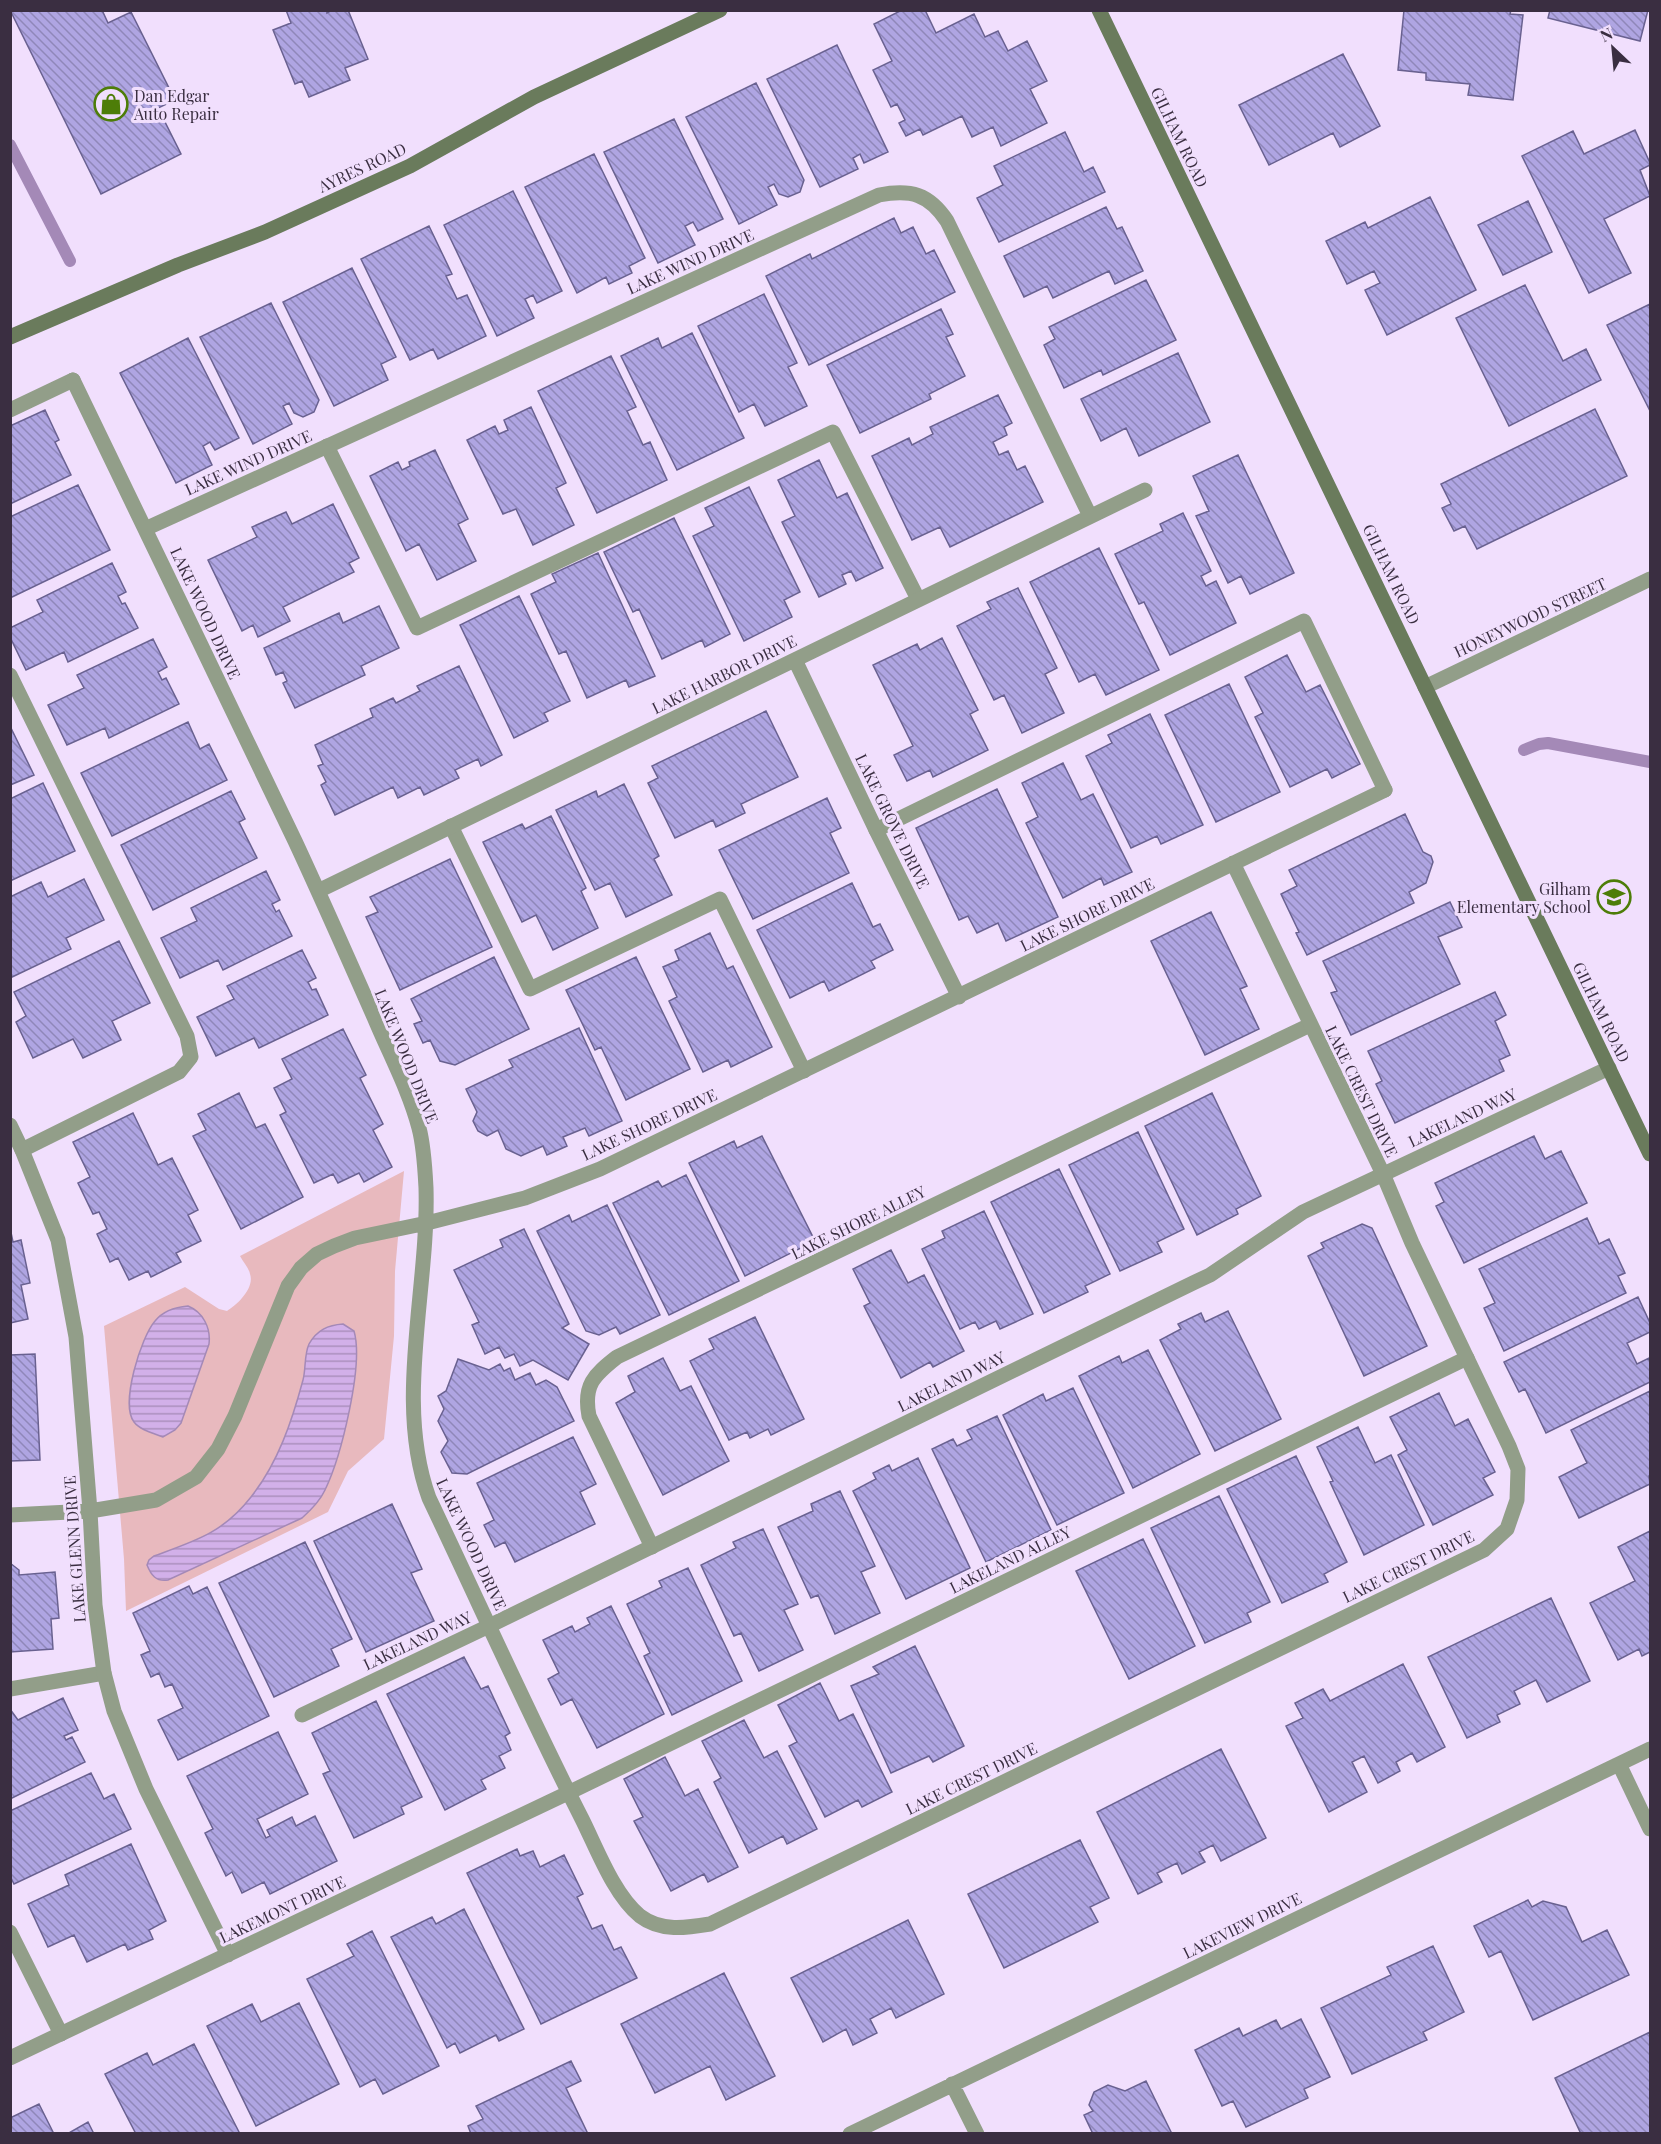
<svg xmlns="http://www.w3.org/2000/svg" width="1661" height="2144" viewBox="0 0 1661 2144" font-family="'Playfair Display',serif">
<style>
.green{fill:#e8b9be}
.water{fill:url(#water-rules);stroke:#a489b7;stroke-width:1.5}
.lines{fill:none;stroke-linecap:round;stroke-linejoin:round}
.stream{stroke:#a489b7;stroke-width:12}
.building{fill:url(#building-back-hatch);stroke:#696190;stroke-width:1.5}
.lane{stroke:#929e89;stroke-width:15}
.street{stroke:#929e89;stroke-width:15}
.secondary{stroke:#6a7b5c;stroke-width:15}
.labels{text-anchor:middle;dominant-baseline:central;stroke-width:6;stroke-linejoin:round;paint-order:stroke}
.poi-label{font-size:16px;fill:#3a2e41;stroke:#f1dffd;text-anchor:start}
.street-label{font-size:16px;fill:#3a2e41;stroke:#f1dffd}
</style>
<defs>
<pattern id="water-rules" width="6" height="5" patternUnits="userSpaceOnUse" patternTransform="scale(1.5)"><rect width="6" height="5" fill="#d2b0e9"/><path d="M0 2.5h6" fill="none" stroke="#ab90be"/></pattern>
<pattern id="building-back-hatch" width="6" height="6" patternUnits="userSpaceOnUse" patternTransform="scale(1.5)"><rect width="6" height="6" fill="#afa5e2"/><path d="M-1 5l2 2M0 0l6 6M5-1l2 2" fill="none" stroke="#8f87b9"/></pattern>
</defs>
<rect width="100%" height="100%" fill="#f1dffd"/>
<path class="green" d="M404 1171 395 1271 394 1336 384 1439 348 1471 328 1512 126 1611 124 1559 104 1326 185 1287 219 1309 227 1311C237 1305 255 1288 250 1274 249 1268 243 1262 240 1256Z"/>
<path class="water" d="M188 1306C203 1312 211 1328 209 1344L181 1423 175 1430 163 1437C153 1433 140 1430 134 1422 120 1404 141 1337 155 1321 163 1311 176 1307 188 1306Z
M343 1324 354 1331C364 1365 341 1457 325 1490 320 1501 311 1510 302 1518L168 1580C156 1582 151 1575 147 1565L149 1560 154 1556C195 1541 223 1533 251 1497 278 1463 292 1421 303 1380 306 1369 304 1355 309 1344 317 1330 328 1325 343 1324Z"/>
<g class="lines">
<path class="stream" d="M10 145 70 261
M1524 750 1539 744 1548 743 1650 762"/>
</g>
<path class="building" d="M10 10H102L108 23 131 12 175 100 158 108 181 154 101 194Z
M286 10H327V13L332 10H348L368 59 345 68 350 80 309 97 302 81 295 84 273 30 291 23Z
M902 10H925L936 33 974 14 985 37 998 31 1008 51 1027 41 1047 81 1030 89 1047 123 1001 146 993 127 972 137 962 116 923 135 920 129 906 136 899 123 905 120 897 104 891 107 873 70 892 61 874 24Z
M1404 10H1511L1510 14 1523 15 1513 100 1468 95 1470 84 1426 80V73L1398 70Z
M1550 10H1648L1640 41 1548 18Z
M837 45 888 152 864 163 860 154 853 158 858 169 820 187 767 79Z
M1343 54 1380 126 1340 147 1333 133 1269 165 1239 105Z
M756 83 804 180 800 192 788 197 779 194 774 184 768 187 777 205 739 224 686 117Z
M674 119 723 219 698 231 693 222 685 226 695 245 658 263 604 152Z
M1635 130 1650 163V165L1640 170 1650 196 1604 219 1631 273 1589 293 1522 156 1573 131 1584 154Z
M1065 132 1084 172 1093 167 1105 192 999 242 977 198 1003 185 994 166Z
M594 154 645 258 629 266 632 273 609 284 606 277 577 293 525 187Z
M513 191 562 291 537 303 533 295 525 299 534 318 497 336 444 225Z
M1430 197 1476 290 1387 335 1365 290 1380 283 1374 271 1347 284 1326 241 1365 222 1368 228Z
M1528 201 1552 252 1503 275 1478 225Z
M1106 207 1117 229 1122 227 1143 271 1115 284 1109 271 1053 298 1047 286 1024 297 1004 256Z
M894 218 901 233 913 227 926 254 934 250 955 292 809 365 766 276 810 254 812 259Z
M429 226 452 274 446 276 457 299 467 295 486 336 438 359 433 349 410 360 361 259Z
M352 268 396 357 381 364 388 380 334 406 283 302Z
M1146 280 1176 340 1103 375 1101 370 1064 388 1044 345 1055 339 1049 327Z
M1525 285 1563 361 1586 349 1601 380 1509 426 1456 318Z
M764 294 797 363 788 367 807 406 765 426 754 404 739 412 698 326Z
M271 303 319 400 314 412 303 417 294 413 289 403 283 406 292 424 253 444 200 337Z
M1650 304V411L1607 325Z
M941 309 953 334 946 337 965 376 929 394 931 399 860 433 827 365Z
M692 333 744 438 677 470 621 356 658 338 662 348Z
M188 338 239 438 215 450 210 442 203 446 212 465 176 483 120 373Z
M1178 353 1210 422 1139 456 1126 428 1101 441 1081 399Z
M611 356 636 407 627 411 643 445 650 442 667 480 597 513 538 391Z
M998 395 1012 423 1004 427 1007 435 993 442 999 455 1008 451 1017 470 1025 466 1043 502 950 547 940 527 912 540 872 456 909 438 912 445 933 434 930 427Z
M531 407 566 483 556 488 574 525 533 545 516 509 503 514 467 440 495 426 499 434 508 430 504 420Z
M1595 409 1627 476 1477 549 1465 526 1454 531 1442 508 1451 504 1441 484Z
M45 410 59 440 55 442 71 475 10 504V426Z
M435 450 468 519 458 524 476 561 437 580 419 544 406 551 370 476 398 462 402 470 410 466 409 462Z
M1238 455 1294 573 1250 594 1241 576 1228 583 1196 516 1209 511 1193 476Z
M819 460 837 498 847 493 883 568 856 581 851 571 842 575 846 584 819 597 782 522 795 516 778 480Z
M78 485 110 550 10 598V517Z
M749 487 800 592 784 600 792 617 744 641 693 536 714 526 705 508Z
M333 504 359 558 349 563 354 572 283 607 290 621 258 637 253 625 242 631 208 560 257 537 252 527 286 512 292 524Z
M1183 513 1211 571 1201 576 1206 586 1216 581 1236 623 1170 655 1144 602 1139 604 1115 554 1163 531 1160 524Z
M674 518 730 634 705 647 702 640 662 659 639 609 633 612 604 552Z
M1099 548 1159 670 1106 695 1095 674 1079 682 1030 582Z
M598 553 655 676 629 687 626 680 587 698 566 651 559 654 531 594 556 582 552 574Z
M112 563 126 592 118 596 122 604 125 603 138 628 68 662 64 652 26 670 10 637V628L43 612 37 600Z
M1018 588 1057 668 1045 674 1064 713 1022 733 1004 695 994 700 957 626 991 609 987 602Z
M519 596 570 701 544 713 548 721 514 738 460 625Z
M379 606 399 648 361 666 365 675 295 708 283 683 287 681 283 672 276 675 264 648 339 613 343 623Z
M942 638 978 710 970 714 988 750 933 777 930 770 907 781 894 755 913 746 873 665 917 644 920 650Z
M153 639 167 667 158 672 162 680 166 678 179 704 109 738 105 728 67 745 48 705 84 688 77 675Z
M1287 655 1306 692 1320 685 1360 764 1332 778 1327 769 1290 787 1255 717 1263 713 1245 677Z
M459 666 502 755 481 766 478 759 455 770 459 778 424 795 420 787 398 798 393 787 335 815 321 785 326 782 318 766 323 764 315 745 373 717 370 709 393 698 396 703 420 691 417 686Z
M1229 684 1280 792 1216 822 1165 715Z
M766 711 798 777 741 804 745 813 716 827 713 820 675 838 648 783 658 778 652 766Z
M1150 714 1203 825 1161 844 1157 836 1131 848 1086 756 1112 743 1108 735Z
M188 722 200 749 209 744 227 780 112 836 81 773Z
M10 726 34 775 10 785Z
M1063 763 1081 800 1093 794 1132 872 1104 885 1101 878 1063 898 1026 823 1038 817 1022 783Z
M43 783 75 851 10 881V799Z
M624 784 659 856 654 859 672 895 626 917 610 883 595 890 556 810 596 791 598 797Z
M997 789 1058 917 1006 941 998 923 977 933 968 916 959 920 916 828Z
M231 791 245 819 239 822 257 858 153 910 121 845Z
M827 798 841 828 830 833 849 873 753 919 719 850Z
M1405 814 1423 852 1431 856 1433 862 1426 883 1409 892 1414 903 1307 955 1296 933 1299 932 1281 894 1297 886 1289 870Z
M551 816 586 888 581 891 598 928 553 950 536 915 522 922 483 842 522 824 525 829Z
M450 859 492 947 400 990 366 917 378 912 370 897Z
M266 871 280 900 272 904 276 912 279 910 292 936 223 970 218 960 180 978 161 938 197 921 191 908Z
M84 879 104 920 66 938 71 949 10 978V897L41 882 48 897Z
M852 883 873 927 880 924 893 950 871 961 875 968 829 991 824 981 790 998 757 930Z
M1450 902 1462 927 1438 937 1460 984 1351 1035 1331 993 1337 991 1323 961Z
M1211 912 1247 986 1240 989 1259 1029 1205 1055 1151 941Z
M710 933 727 969 733 966 772 1047 731 1067 728 1060 703 1072 669 1001 677 997 663 967 679 960 675 950Z
M119 941 150 1003 112 1021 121 1040 83 1058 73 1039 33 1058 16 1022 26 1016 14 992Z
M302 950 316 978 308 982 312 990 316 989 328 1015 259 1048 254 1038 216 1056 197 1017 234 999 227 986Z
M494 957 529 1029 455 1065 440 1061 430 1040 423 1043 414 1024 422 1021 411 999Z
M636 957 690 1069 626 1100 601 1047 595 1050 566 990Z
M1495 992 1506 1015 1495 1021 1510 1055 1499 1060 1504 1071 1395 1123 1376 1084 1382 1081 1368 1051Z
M579 1028 622 1121 589 1136 585 1128 563 1137 567 1146 547 1155 543 1146 521 1156 506 1149 498 1130 487 1136 478 1131 473 1121 477 1112 466 1089 513 1067 509 1060Z
M343 1029 366 1075 360 1078 383 1124 373 1130 392 1167 364 1182 359 1173 338 1183 333 1174 314 1183 280 1115 286 1112 274 1088 292 1079 282 1059Z
M239 1093 256 1128 265 1124 303 1197 241 1229 193 1136 206 1130 198 1114Z
M1212 1093 1261 1196 1236 1209 1238 1214 1197 1235 1145 1126Z
M133 1113 158 1165 172 1158 198 1210 188 1215 201 1241 176 1253 181 1262 151 1277 148 1271 129 1280 118 1258 110 1262 97 1234 107 1229 99 1212 93 1214 78 1183 90 1177 73 1142Z
M1138 1132 1184 1229 1157 1242 1162 1252 1120 1271 1069 1165Z
M762 1136 815 1241 745 1276 689 1163 734 1141 737 1148Z
M1534 1136 1545 1159 1561 1151 1587 1203 1464 1263 1436 1206 1444 1202 1435 1183Z
M1059 1169 1110 1274 1085 1286 1088 1292 1044 1313 991 1202Z
M686 1175 739 1281 669 1315 613 1203 658 1181 662 1187Z
M607 1205 660 1315 620 1334 616 1327 599 1335 586 1331 537 1231 569 1215 572 1222Z
M984 1211 1033 1314 1000 1329 996 1321 979 1329 975 1322 960 1329 922 1249 945 1238 942 1231Z
M1587 1218 1599 1244 1609 1239 1625 1273 1618 1276 1626 1293 1504 1351 1484 1308 1495 1303 1479 1269Z
M1362 1224 1372 1228 1427 1346 1364 1376 1308 1256 1324 1248 1321 1243Z
M10 1228 13 1242 21 1240 30 1283 21 1285 28 1319 10 1323Z
M524 1229 569 1324 562 1328 589 1344 568 1380 533 1360 520 1366 514 1354 505 1358 499 1347 485 1354 472 1325 479 1322 454 1270 503 1247 500 1240Z
M891 1250 908 1283 924 1275 964 1351 933 1367 930 1362 901 1378 864 1306 870 1303 853 1269Z
M1638 1297 1650 1323V1332L1627 1343 1637 1364 1649 1358 1650 1362V1382L1546 1433 1525 1389 1519 1392 1504 1362Z
M1228 1311 1281 1419 1215 1451 1160 1340 1181 1329 1178 1324 1201 1313 1205 1322Z
M755 1317 804 1419 771 1435 768 1429 750 1438 747 1432 729 1440 690 1361 714 1349 709 1339Z
M1148 1350 1200 1454 1133 1488 1079 1376 1119 1356 1122 1363Z
M35 1354 40 1460 10 1461V1355Z
M663 1358 680 1391 691 1386 729 1461 663 1495 616 1403 635 1392 628 1376Z
M458 1359 489 1370 500 1364 504 1371 510 1368 515 1380 530 1373 536 1385 546 1380 557 1387 574 1421 467 1474 452 1473 441 1452 448 1441 438 1421 444 1409 438 1396 446 1391Z
M1073 1388 1124 1493 1057 1525 1003 1415 1043 1394 1046 1401Z
M1650 1391V1475L1649 1476 1650 1484 1579 1518 1559 1477 1587 1463 1571 1430Z
M1439 1393 1455 1426 1468 1419 1495 1472 1483 1478 1493 1495 1433 1525 1398 1455 1407 1450 1390 1417Z
M997 1416 1051 1530 986 1562 932 1449 953 1439 957 1446 972 1439 967 1430Z
M1358 1427 1375 1463 1391 1455 1424 1525 1364 1555 1330 1482 1333 1481 1317 1447Z
M573 1437 596 1484 580 1492 595 1524 515 1562 505 1542 495 1547 484 1525 494 1520 477 1483Z
M1296 1456 1347 1562 1324 1574 1328 1582 1282 1603 1227 1489Z
M918 1458 970 1568 906 1599 853 1491 876 1479 873 1473 889 1465 892 1471Z
M840 1491 875 1566 861 1572 880 1613 835 1634 818 1595 811 1598 778 1527 813 1511 811 1504Z
M1219 1496 1270 1602 1247 1613 1251 1622 1205 1643 1151 1528Z
M392 1504 422 1569 411 1573 434 1621 366 1652 314 1541Z
M763 1529 798 1604 784 1610 803 1650 759 1671 741 1633 734 1636 701 1565 736 1548 733 1542Z
M1650 1531V1652L1642 1656 1639 1649 1618 1660 1590 1603 1635 1581 1618 1547Z
M1143 1539 1195 1646 1129 1679 1076 1571Z
M305 1542 352 1639 331 1649 339 1666 274 1697 219 1583Z
M10 1563 19 1570V1575L55 1572 59 1618 51 1619 53 1649 10 1652Z
M688 1568 742 1681 672 1715 644 1656 650 1653 627 1604 662 1587 659 1581Z
M189 1586 193 1594 207 1587 269 1716 178 1760 158 1720 183 1708 172 1684 165 1687 159 1673 151 1677 141 1655 150 1651 133 1613Z
M1551 1598 1590 1681 1547 1702 1536 1680 1514 1691 1520 1704 1497 1715 1500 1722 1467 1738 1428 1657Z
M611 1606 664 1714 597 1748 572 1699 561 1705 548 1679 559 1673 543 1640 572 1626 575 1632 590 1624 587 1618Z
M915 1646 964 1746 933 1762 929 1756 891 1773 851 1686 879 1674 873 1667Z
M464 1657 481 1689 488 1686 510 1733 505 1736 511 1750 499 1756 505 1768 481 1780 486 1789 445 1810 387 1694Z
M1403 1664 1445 1747 1417 1762 1412 1753 1396 1762 1400 1771 1378 1783 1364 1756 1352 1762 1367 1792 1329 1812 1286 1726 1303 1718 1295 1703 1323 1689 1330 1701Z
M820 1683 839 1721 853 1714 892 1792 862 1807 858 1800 825 1817 789 1746 797 1742 778 1705Z
M63 1698 78 1730 64 1736 66 1740 72 1737 85 1762 10 1799V1709L18 1720Z
M376 1701 422 1797 401 1807 404 1814 354 1838 323 1774 330 1771 312 1733Z
M744 1720 764 1758 777 1751 817 1829 787 1844 783 1836 749 1853 714 1782 721 1778 702 1741Z
M278 1732 308 1794 257 1819 266 1838 270 1836 267 1830 292 1817 296 1826 315 1816 337 1861 270 1894 264 1882 242 1893 232 1872 226 1876 205 1833 213 1829 187 1776Z
M1221 1749 1266 1838 1221 1861 1213 1845 1199 1852 1205 1862 1182 1874 1177 1863 1157 1873 1162 1882 1138 1894 1097 1812Z
M665 1757 685 1796 698 1789 738 1867 708 1882 704 1874 671 1891 634 1821 643 1817 624 1779Z
M91 1773 104 1799 114 1794 131 1829 14 1884 10 1876V1811Z
M1080 1840 1109 1898 1090 1907 1098 1922 1004 1968 968 1894Z
M131 1844 166 1921 149 1930 153 1939 128 1950 125 1944 87 1962 74 1935 48 1947 28 1904 69 1885 65 1875Z
M517 1849 520 1856 533 1851 540 1867 564 1855 583 1894 577 1897 592 1929 602 1925 614 1950 621 1947 637 1978 541 2024 467 1873Z
M1528 1900 1532 1907 1543 1901 1566 1907 1582 1942 1607 1930 1629 1975 1533 2020 1501 1951 1489 1957 1474 1926Z
M464 1909 524 2029 499 2041 496 2035 460 2053 455 2043 447 2048 391 1937 432 1917 436 1924Z
M908 1920 944 1994 896 2018 891 2008 870 2019 877 2033 853 2045 846 2029 823 2042 791 1978Z
M372 1931 439 2066 383 2094 375 2079 360 2087 307 1979 354 1956 347 1944Z
M1433 1946 1464 2012 1423 2032 1427 2040 1352 2074 1321 2008 1391 1975 1387 1967Z
M724 1973 775 2076 726 2100 710 2066 655 2093 621 2024Z
M299 2003 339 2084 256 2126 207 2026 252 2004 261 2022Z
M1301 2019 1330 2077 1304 2089 1308 2098 1246 2127 1233 2101 1222 2106 1195 2050 1239 2028 1243 2036 1276 2020 1281 2029Z
M1650 2032V2134H1581L1555 2078Z
M194 2044 240 2134H136L105 2074 147 2053 153 2065Z
M571 2061 581 2081 566 2088 588 2134H471L468 2126 483 2119 476 2106Z
M1146 2081 1172 2134H1093L1084 2115 1093 2111 1089 2105 1094 2092 1108 2085 1125 2091Z
M39 2104 54 2134H10V2118Z
M88 2122 94 2134H67Z"/>
<g class="lines">
<path class="lane" d="M10 410 73 380
M327 446 417 628 833 432 918 599
M10 675 187 1036 191 1057 179 1072 22 1150
M451 826 530 989 720 899 804 1071
M876 830 1304 621 1385 790
M652 1547 589 1416C583 1385 594 1375 617 1357L1310 1025
M10 1689 104 1673
M568 1793 1467 1358
M10 1932 61 2034"/>
<path class="street" d="M73 380C148 534 221 687 295 841 322 899 348 958 374 1017 389 1053 409 1090 419 1128 424 1147 425 1169 426 1188 429 1289 394 1402 429 1498 480 1605 528 1713 582 1819 597 1849 614 1895 640 1916 661 1932 686 1928 710 1924L1484 1550 1507 1529 1517 1500 1518 1469 1509 1446 1412 1243 1383 1174 1233 863
M145 529 879 195C911 189 929 194 947 221L1090 516
M795 660 876 830 959 997
M1425 687 1650 579
M318 891 1145 490
M10 1125 22 1150 58 1240 76 1337 90 1511 95 1605 104 1673 114 1711 146 1789 228 1955
M10 1515 90 1511 156 1500 196 1477 218 1449 235 1416 288 1286 301 1268 317 1254 334 1246 355 1238 427 1223 525 1198 600 1169 1385 790
M302 1715 489 1626 1193 1283 1210 1275 1303 1212 1609 1068
M1619 1764 1650 1829
M10 2058 568 1793
M952 2084 977 2134
M850 2134 1650 1749"/>
<path class="secondary" d="M1099 10 1650 1154
M10 337 178 265 265 232 410 166 534 97 720 10"/>
</g>
<defs>
<symbol id="shop-ring" viewBox="-11 -11 22 22"><circle r="9.5" fill="#f1dffd" stroke="#4d7d08" stroke-width="1.5"/><path d="M-5-2.5h2.3a2.7 3.5 0 0 1 5.4 0H5L5.5 6h-11ZM-1.5-2.5h3a1.5 2.3 0 0 0-3 0Z" fill="#4d7d08"/></symbol>
<symbol id="school-ring" viewBox="-11 -11 22 22"><circle r="9.5" fill="#f1dffd" stroke="#4d7d08" stroke-width="1.5"/><path d="M0-5L7-2L0 1L-7-2ZM-4 1L0 2.5L4 1V4Q0 6-4 4Z" fill="#4d7d08"/></symbol>
</defs>
<g fill-rule="evenodd">
<use href="#shop-ring" x="92" y="85" width="38" height="38"/>
<use href="#school-ring" x="1595" y="878" width="38" height="38"/>
</g>
<g class="labels">
<g class="poi-label">
<text x="134" y="95">Dan Edgar<tspan x="134" dy="18">Auto Repair</tspan></text>
<text x="1591" y="888" text-anchor="end">Gilham<tspan x="1591" dy="18">Elementary School</tspan></text>
</g>
<g class="street-label">
<text transform="translate(1180 137) rotate(64)">GILHAM ROAD</text>
<text transform="translate(362 167) rotate(-25)">AYRES ROAD</text>
<text transform="translate(690 261) rotate(-24)">LAKE WIND DRIVE</text>
<text transform="translate(248 462) rotate(-24)">LAKE WIND DRIVE</text>
<text transform="translate(1392 574) rotate(64)">GILHAM ROAD</text>
<text transform="translate(206 613) rotate(65)">LAKE WOOD DRIVE</text>
<text transform="translate(1530 617) rotate(-25)">HONEYWOOD STREET</text>
<text transform="translate(724 674) rotate(-26)">LAKE HARBOR DRIVE</text>
<text transform="translate(893 821) rotate(64)">LAKE GROVE DRIVE</text>
<text transform="translate(1087 914) rotate(-26)">LAKE SHORE DRIVE</text>
<text transform="translate(1602 1012) rotate(64)">GILHAM ROAD</text>
<text transform="translate(407 1056) rotate(68)">LAKE WOOD DRIVE</text>
<text transform="translate(1362 1091) rotate(64)">LAKE CREST DRIVE</text>
<text transform="translate(1462 1117) rotate(-25)">LAKELAND WAY</text>
<text transform="translate(649 1124) rotate(-25)">LAKE SHORE DRIVE</text>
<text transform="translate(858 1222) rotate(-26)">LAKE SHORE ALLEY</text>
<text transform="translate(951 1381) rotate(-26)">LAKELAND WAY</text>
<text transform="translate(472 1544) rotate(65)">LAKE WOOD DRIVE</text>
<text transform="translate(74 1549) rotate(-94)">LAKE GLENN DRIVE</text>
<text transform="translate(1010 1559) rotate(-26)">LAKELAND ALLEY</text>
<text transform="translate(1408 1566) rotate(-26)">LAKE CREST DRIVE</text>
<text transform="translate(417 1640) rotate(-25)">LAKELAND WAY</text>
<text transform="translate(971 1778) rotate(-26)">LAKE CREST DRIVE</text>
<text transform="translate(282 1909) rotate(-25)">LAKEMONT DRIVE</text>
<text transform="translate(1242 1925) rotate(-26)">LAKEVIEW DRIVE</text>
</g>
</g>
<rect width="1661" height="2144" fill="none" stroke="#3a2e41" stroke-width="24"/>
<g transform="translate(1613 48) rotate(334)" stroke="#f1dffd" stroke-width="4.5" paint-order="stroke">
<path d="M0-4.5L10 22L0 15L-10 22Z" fill="#3a2e41"/>
<text y="-9" font-size="16" font-weight="bold" text-anchor="middle" fill="#3a2e41">N</text>
</g>
</svg>
